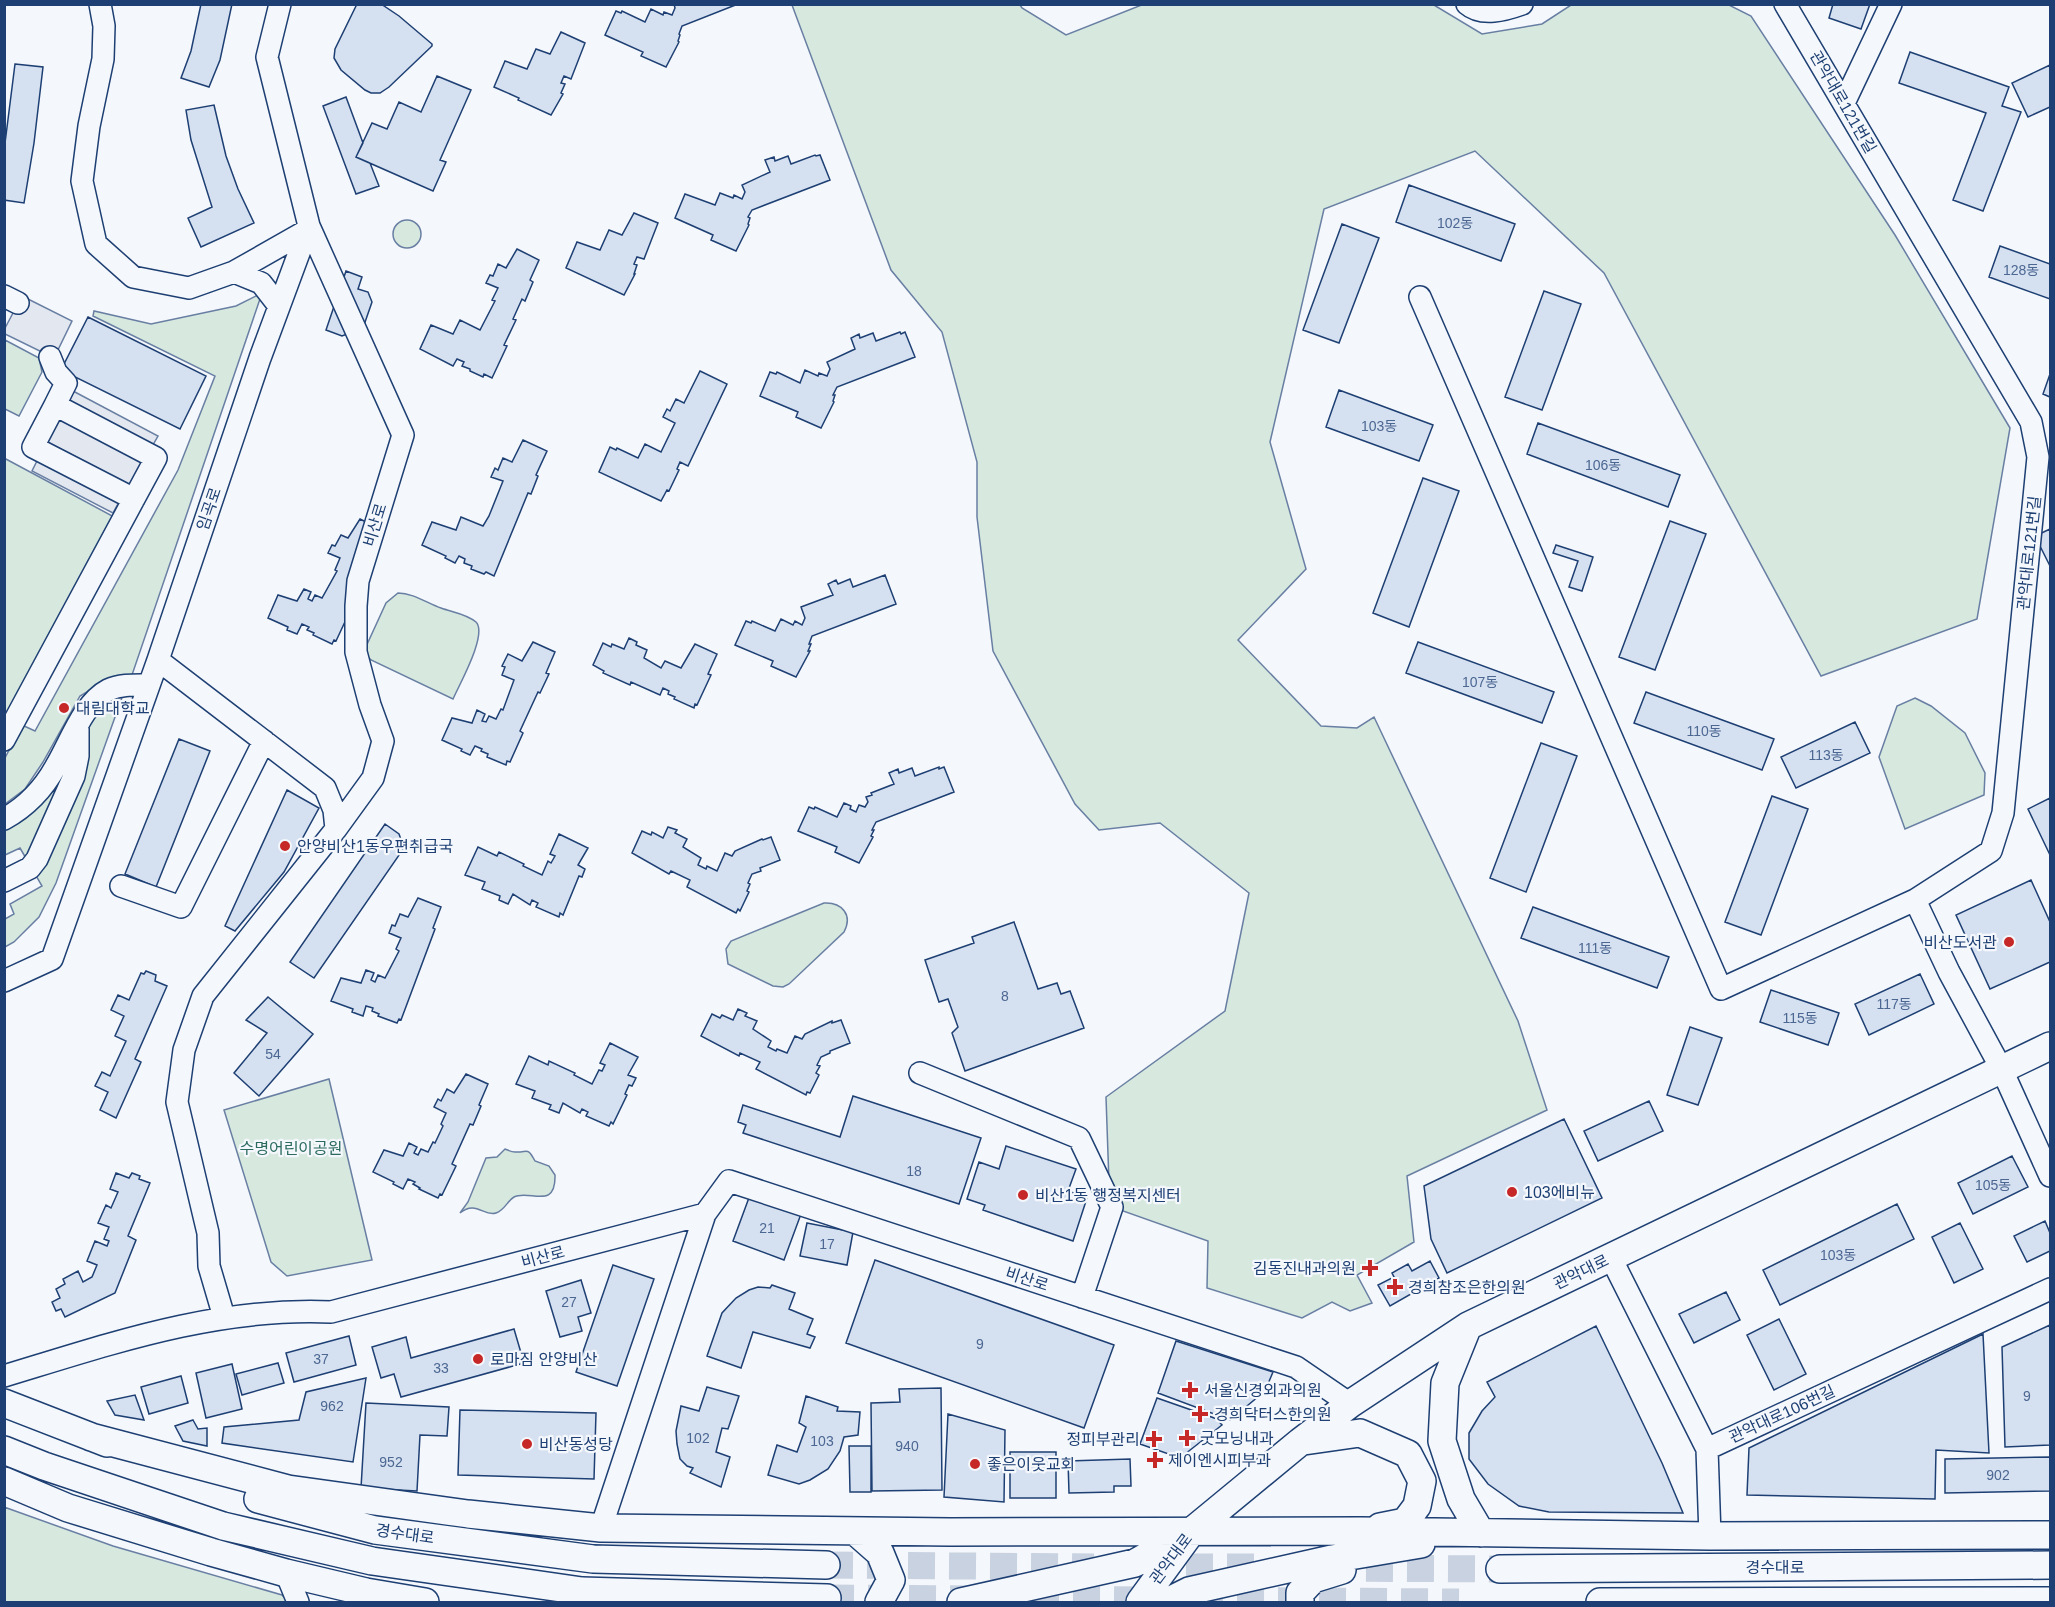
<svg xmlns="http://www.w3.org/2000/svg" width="2055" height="1607" viewBox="0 0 2055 1607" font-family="Arial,'Noto Sans KR',sans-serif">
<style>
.green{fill:#d7e8df;stroke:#687fa3;stroke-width:1.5}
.parking{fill:#e3e8f0;stroke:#687fa3;stroke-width:1.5}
.building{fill:#d5e0f0;stroke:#1d3f73;stroke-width:1.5}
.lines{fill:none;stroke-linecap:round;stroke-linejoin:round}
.major-tunnel{stroke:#c9d2e0;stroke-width:27;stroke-dasharray:27 14;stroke-linecap:butt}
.minor-casing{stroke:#1d3f73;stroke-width:24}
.major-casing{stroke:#1d3f73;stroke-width:30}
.minor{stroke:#f4f7fb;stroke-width:21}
.major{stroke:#f4f7fb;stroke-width:27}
.poi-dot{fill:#c62828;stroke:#f4f7fb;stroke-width:2}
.labels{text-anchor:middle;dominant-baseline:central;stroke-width:4.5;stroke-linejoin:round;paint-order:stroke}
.number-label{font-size:14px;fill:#4b6792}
.street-label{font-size:16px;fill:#1d3f73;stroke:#f4f7fb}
.poi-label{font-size:16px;fill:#1d3f73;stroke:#f4f7fb;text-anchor:start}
.park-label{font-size:16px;fill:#2c6c60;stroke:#f4f7fb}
</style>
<rect width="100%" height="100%" fill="#f4f7fb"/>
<path class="green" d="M1144 4 1434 5 1482 34 1542 24 1571 5H1729L1751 16 1895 235 2010 428 1977 619 1821 676 1604 273 1475 151 1324 209 1270 442 1306 569 1238 640 1321 726 1357 728 1374 717 1518 1021 1547 1110 1407 1176 1414 1242 1357 1275 1372 1303 1350 1311 1332 1302 1302 1318 1207 1288 1208 1241 1123 1211 1109 1183 1106 1097 1225 1011 1249 893 1160 823 1099 830 1075 804 993 651 977 517V462L942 332 891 270 792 5H1020L1022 8 1066 35Z
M393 234a14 14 0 1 1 28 0a14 14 0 1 1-28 0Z
M262 293 132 675 102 683 80 696 43 762 25 789 5 804V758L22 725 35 731 178 470 215 376 93 316 94 311 151 324 236 306Z
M5 340 39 358 42 372 19 416 5 409Z
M4 458 116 518 4 719Z
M398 593C413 593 427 603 441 608 452 612 467 614 476 622 488 634 459 685 453 699L371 660 365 654 364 651 386 603Z
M125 689 56 883 39 917 14 942 5 947V919L14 914 10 904 42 886 35 874 85 730 98 705Z
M1915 698 1931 706 1965 733 1985 773 1984 795 1905 829 1879 757 1897 706Z
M73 758 27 860 20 848 5 855 4 829Z
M824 903C842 902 853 915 844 932L789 984 783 987 773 986 728 964 726 949 731 941Z
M329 1079 372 1260 287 1276 271 1262 224 1110Z
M505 1149C508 1150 511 1152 515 1152 528 1153 527 1146 535 1161L549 1166 555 1175C556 1211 529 1189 514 1197 507 1201 505 1210 496 1213 484 1217 476 1200 460 1213L468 1202 486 1158 497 1157Z
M4 1507 113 1546 282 1595 289 1602H5Z"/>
<path class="parking" d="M22 296 72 321 54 358 5 334 4 330Z
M73 391 158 436 150 450 66 405Z
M59 419 144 463 132 486 47 442Z
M38 459 119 502 113 513 32 471Z"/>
<path class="building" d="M201 4H232L220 60 209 87 181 78 191 51Z
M357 4H381L399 16 432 44V46L389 87 380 93H371L365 90 341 70 334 58 335 49Z
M674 4H738L682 26 679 34 680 35 678 41 679 42 666 67 641 56 643 52 605 35 616 11 621 13 622 11 645 22 651 9 663 15 664 12 672 15 675 8Z
M1833 4H1870L1861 29 1829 18Z
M561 32 585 43 571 79 564 76 561 83 565 84 561 93 563 94 551 115 518 100 519 98 494 87 505 61 527 69 536 49 550 54Z
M1910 52 2009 87 2002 106 2021 112 1983 211 1953 200 1986 113 1899 83Z
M15 64 43 67 34 143 24 203 4 200V151Z
M2050 65V107L2028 117 2012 83Z
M437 76 471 90 440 160 446 162 433 191 356 157 372 123 387 129 399 102 421 112Z
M346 97 363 143 356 157 370 163 379 186 356 194 323 106Z
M214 105 226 156 238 189 254 223 201 247 188 218 212 207 191 140 186 110Z
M815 155 816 156 820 155 830 180 752 210 748 217 750 218 748 224 749 225 736 251 711 240 713 235 675 218 685 194 715 205 720 193 733 198 734 195 742 199 745 192 742 185 770 172 765 160 774 157 775 161 788 156 791 164Z
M1409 185 1515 224 1501 261 1396 222Z
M634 213 658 223 644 259 637 257 634 264 637 265 634 274H635L624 295 566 268 577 242 600 250 609 230 622 235Z
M1342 224 1379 238 1339 343 1303 330Z
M2000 246 2050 264V299L1989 277Z
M517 249 539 260 530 280 533 282 525 301 522 299 513 319 516 320 504 345 507 346 492 378 484 374 483 377 470 371V369L462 366 464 362 457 359 453 366 420 349 431 325 453 334 460 320 480 330 495 301 492 300 498 288 486 283 490 275 493 276 498 264 506 268Z
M346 271 362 277 358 289 368 292 372 302 363 328 342 336 326 330Z
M1544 291 1581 304 1542 410 1505 397Z
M88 317 206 376 180 429 61 370Z
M900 332 901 334 905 332 915 357 837 387 833 395H835L833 401 834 402 821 428 796 417 798 412 760 396 770 372 776 374 777 372 800 383 805 370 818 376 819 373 827 376 830 369 827 362 855 349 851 338 859 334 860 338 873 333 876 341Z
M700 371 727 384 688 466 680 462 677 469 679 470 669 491 667 490 661 501 599 472 610 447 616 450 617 448 638 458 645 444 661 452 675 423 663 417 667 409 670 411 676 399 684 403Z
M2050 374V397L2043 394Z
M1339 390 1433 425 1419 461 1326 427Z
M1538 423 1680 475 1668 507 1527 454Z
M523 440 547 451 536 475 538 476 531 494 528 493 494 576 486 572 484 574 471 569 472 566 464 563 465 559 459 556 455 563 445 558 446 556 422 545 432 522 456 530 461 517 483 526 489 516 503 481 491 477 495 468 498 470 503 458 512 462Z
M1423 478 1459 491 1409 627 1373 613Z
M360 519 382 530 350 611 336 641 334 640 332 644 313 635 314 633 307 630 309 627 302 624 297 634 287 630 288 627 268 618 278 595 297 601 304 589 311 592 308 599 312 601 315 595 322 598 337 571 335 570 340 558 328 553 332 545 335 546 341 535 348 538Z
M1670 521 1706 534 1655 670 1619 657Z
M2050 529V566L2035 536Z
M1556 545 1593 557 1582 591 1569 587 1578 561 1553 553Z
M885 575 896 604 812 636 809 644H811L808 651H810L796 677 771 666 773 661 735 645 746 621 751 623 752 621 775 631 781 619 793 625 795 621 802 625 805 618 801 607 833 595 828 584 836 580 838 584 850 579 853 587Z
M629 638 637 642 636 645 647 650 644 658 661 668 665 661 681 668 695 644 717 654 708 674 711 675 697 705 695 704 694 708 674 699 675 697 668 694 669 691 663 688 660 695 631 682 630 685 603 673 604 671 593 665 603 643 611 647 612 644 624 649Z
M533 642 555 652 546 673 549 674 540 693 538 692 520 731 523 733 510 762 507 761 506 765 487 757 488 754 481 751 482 749 475 746 470 755 461 751 462 749 442 740 452 718 472 723 477 710 485 714 482 721 486 722 489 716 496 719 501 709 503 710 514 680 502 675 505 667 502 666 508 654 522 661Z
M1418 642 1554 692 1542 723 1406 673Z
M1646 692 1774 739 1762 770 1634 723Z
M1855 722 1870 753 1796 788 1781 757Z
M179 739 210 751 156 887 125 874Z
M1541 743 1577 756 1526 892 1490 878Z
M939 767V769L944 767 954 792 876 822 872 830H874L871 836 873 837 859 863 835 852 837 847 798 831 809 807 814 809 815 807 837 817 844 803 851 806 850 809 856 812 859 805 865 807 868 802 866 797 872 795 871 793 894 784 889 773 898 769 899 773 912 768 915 776Z
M287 790 319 808 284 872 235 931 225 926Z
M1772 796 1808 809 1761 935 1725 922Z
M2050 798V855L2028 809Z
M385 824 399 834 404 848 314 978 290 962Z
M668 827 677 830 675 833 687 839 683 847 701 858 698 865 706 869 707 866 717 871 725 853 732 856 735 851 762 839 763 840 771 837 780 860 760 868 761 871 752 874 748 883 750 884 747 891 749 892 740 911 738 909 736 913 687 887 690 880 671 871 669 874 632 853 642 831 651 835 652 832 663 838Z
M559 834 588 848 578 865 585 869 582 877 579 876 563 915 560 913 559 917 536 907 538 903 532 900 530 905 513 894 508 904 499 900 500 896 482 889 485 882 465 875 478 847 497 856 499 852 524 864 523 866 542 875 548 861 551 863 555 856 550 854Z
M2031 880 2050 922V962L1990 989 1956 915Z
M418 898 441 907 433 928 435 929 401 1020 399 1019 397 1023 378 1016 379 1014 372 1011 373 1008 366 1006 363 1016 352 1012 353 1009 331 1001 341 978 361 983 366 970 374 973 371 980 375 982 378 975 385 978 399 951 396 949 401 938 389 933 392 925 395 926 400 914 408 917Z
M1533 907 1669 957 1657 988 1521 938Z
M1014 922 1038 989 1057 983 1061 994 1070 991 1084 1028 965 1071 952 1033 958 1027 948 999 939 1002 925 960 974 943 972 937Z
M146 971 156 975 155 981 167 986 135 1059 141 1062 116 1118 100 1110 108 1092 95 1086 102 1072 110 1076 126 1041 115 1036 124 1016 111 1010 118 995 129 1000 141 973 144 974Z
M1920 974 1934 1004 1869 1035 1855 1004Z
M1771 990 1839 1013 1828 1045 1760 1022Z
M268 997 313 1034 259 1096 234 1073 267 1033 246 1020Z
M738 1009 747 1013 745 1016 757 1021 753 1029 771 1041 768 1047 776 1051 777 1049 787 1053 795 1036 802 1039 805 1034 832 1021V1023L841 1020 850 1043 830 1051V1053L821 1057 817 1065 820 1066 816 1073 819 1075 810 1093 807 1092 806 1095 756 1069 760 1062 740 1053 739 1056 701 1036 712 1014 720 1018 722 1015 733 1020Z
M1690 1027 1722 1038 1698 1105 1667 1095Z
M610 1043 638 1057 628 1075 636 1078 632 1086 629 1085 625 1094 627 1095 613 1124 611 1122 609 1126 586 1116 588 1112 582 1109 580 1113 563 1103 559 1113 549 1109 551 1105 532 1098 535 1091 516 1084 529 1056 548 1065 549 1061 575 1073 574 1075 592 1084 599 1070 602 1071 605 1065 600 1063Z
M466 1074 488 1084 479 1105 481 1106 473 1125 470 1124 452 1164 456 1166 442 1195 440 1194 438 1198 419 1189 420 1188 413 1184 415 1182 408 1179 403 1189 393 1184 394 1182 373 1172 384 1150 403 1156 409 1143 417 1147 414 1153 418 1155 421 1149 428 1152 433 1142 435 1143 443 1126 441 1124 446 1113 434 1107 438 1099 441 1101 447 1089 454 1093Z
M853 1096 981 1138 959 1204 743 1133 746 1125 738 1122 743 1105 840 1137Z
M1649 1101 1663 1131 1598 1161 1584 1131Z
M1564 1119 1602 1198 1447 1273 1431 1239 1424 1186Z
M1006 1146 1076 1169 1068 1191 1087 1198 1073 1241 983 1210 985 1205 967 1199 979 1162 999 1169Z
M2012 1156 2028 1187 1973 1214 1958 1183Z
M116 1173 129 1178 132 1173 140 1176 139 1179 150 1183 128 1236 136 1240 115 1293 65 1317 61 1309 56 1311 52 1302 60 1298 56 1289 65 1284 63 1279 78 1271 83 1282 92 1277 97 1265 87 1261 95 1241 107 1246 109 1241 104 1239 109 1227 98 1223 106 1205 111 1208 118 1192 110 1189Z
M750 1195 801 1214 784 1260 733 1241Z
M1897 1204 1914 1239 1780 1305 1763 1270Z
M2045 1221 2050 1233V1251L2027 1262 2014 1236Z
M807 1223 853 1232 847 1265 800 1256Z
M1960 1223 1983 1269 1954 1283 1932 1237Z
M875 1260 1114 1345 1084 1428 846 1343Z
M1430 1261 1439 1278 1390 1306 1378 1285 1394 1277 1392 1273 1408 1264 1412 1271Z
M613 1265 654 1279 617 1386 576 1372Z
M581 1280 591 1313 578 1317 582 1331 560 1337 546 1291Z
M772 1285 795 1293 789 1309 813 1319 807 1334 815 1337 810 1348 753 1332 741 1368 707 1356 722 1313 736 1298 749 1290 758 1287 770 1288Z
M1726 1292 1740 1320 1694 1343 1679 1314Z
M1779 1319 1806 1374 1774 1390 1747 1335Z
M2050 1325V1445L2005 1447 2002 1347Z
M1596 1326 1662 1463 1683 1513 1549 1512 1519 1506 1488 1484 1469 1459V1433L1482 1411 1495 1397 1487 1382Z
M514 1329 524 1363 401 1397 394 1374 381 1378 372 1347 406 1337 411 1358Z
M1983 1334 1989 1453 1936 1450 1935 1499 1747 1495 1749 1448Z
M349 1336 356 1365 294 1382 286 1353Z
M1176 1341 1273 1372 1265 1391 1230 1420 1158 1393Z
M278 1363 284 1383 242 1395 236 1374Z
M232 1364 242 1409 206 1418 196 1373Z
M181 1376 188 1403 149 1414 141 1387Z
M366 1378 353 1462 222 1443 224 1427 299 1420 306 1392Z
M707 1387 739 1396 728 1429 722 1428 716 1452 730 1457 721 1487 690 1473 693 1468 687 1466 680 1459 677 1444 676 1431 681 1406 699 1411Z
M941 1388 942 1490 872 1491 871 1403 900 1402 899 1389Z
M135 1395 144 1420 115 1415 107 1401Z
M806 1396 838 1407 837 1411 860 1412 858 1435 844 1437 840 1451 828 1469 810 1480 799 1484 768 1475 777 1445 797 1452 806 1427 799 1423Z
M1157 1398 1217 1419 1222 1425 1180 1458 1140 1444Z
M366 1403 449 1407 447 1436 420 1435 417 1491 361 1488Z
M460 1410 596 1413 594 1479 458 1475Z
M948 1414 1005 1430 1004 1502 944 1497Z
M193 1420 198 1429 207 1428V1446L183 1441 175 1426Z
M849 1446H871V1492H850Z
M1010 1452H1056V1498H1010Z
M2050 1457V1491L1945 1493V1459Z
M1130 1459 1131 1486H1114V1492L1069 1493 1068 1461Z"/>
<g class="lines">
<path class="major-tunnel" d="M826 1565 1094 1567
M1145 1567H1268
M1325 1568 1500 1569
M827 1598 1459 1602"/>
<defs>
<path id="minor" d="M100 4 104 26 103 59 89 126 82 181 96 244 133 277 189 288 234 272 308 230
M1467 4C1482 17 1505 10 1522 4
M1785 4 2031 422 2038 457 2003 813 1991 851 1915 900 1949 972 2002 1070 2050 1176
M1844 103 1891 4
M234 272 261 283 279 306
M4 296 18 303
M1420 297 1721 989 1915 900
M50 357 56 372 66 383 55 405
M158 660 325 788 334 810 336 829
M4 740 156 458 55 405 33 447 134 499
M4 819C26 807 44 788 56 766 70 743 83 703 108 690 121 684 135 685 149 685
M4 881 30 868 37 859 74 776 78 756V729
M121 886 181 907 264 741
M4 981 52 959 158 660 260 358 309 226 267 57 280 4
M920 1073 1079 1138 1112 1207 1082 1297
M1611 1258 1707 1449 2050 1289
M224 1317 209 1266 208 1233 177 1102 184 1050 203 996 336 829 373 778 383 741 370 705 356 652V606L358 581 403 435 309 226
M4 1376C113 1343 216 1307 331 1312L705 1214 729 1181 1296 1367 1350 1404
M1707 1449 1710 1536
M601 1528 705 1214
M286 1573 298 1602"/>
<path id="major" d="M1468 1326 1445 1383 1442 1441 1461 1499 1481 1533
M4 1403 107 1443
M91 1437 288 1489 468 1514 601 1528 950 1532 1361 1531 1710 1536 2050 1535
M1304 1441 1360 1433 1408 1454 1422 1481 1417 1506 1405 1522 1380 1527
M4 1450 44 1466 223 1526 372 1561 582 1591 827 1598
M4 1481 68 1508 211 1552 286 1573 366 1592 425 1602
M258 1499 375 1530 593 1559 826 1565
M855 1531 880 1553 891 1580 879 1602
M1500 1569 2050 1565
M961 1602 1135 1563 1183 1536
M1140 1602 1192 1531 1300 1442 1350 1404 1468 1326 2050 1046
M1167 1602 1189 1591 1332 1559 1421 1544
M1300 1602V1593L1313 1579 1342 1570
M1600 1602 2050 1601"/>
</defs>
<use href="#minor" class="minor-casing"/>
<use href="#major" class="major-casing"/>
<use href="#minor" class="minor"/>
<use href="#major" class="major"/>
</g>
<g class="poi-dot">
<circle cx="64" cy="708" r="6"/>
<circle cx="285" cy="846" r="6"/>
<circle cx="2009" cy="942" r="6"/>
<circle cx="1512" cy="1192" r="6"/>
<circle cx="1023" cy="1195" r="6"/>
<path d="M1367 1259h6v6h6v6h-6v6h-6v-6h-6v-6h6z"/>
<path d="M1392 1278h6v6h6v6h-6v6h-6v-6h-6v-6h6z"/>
<circle cx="478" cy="1359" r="6"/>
<path d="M1187 1381h6v6h6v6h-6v6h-6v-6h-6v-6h6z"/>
<path d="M1197 1405h6v6h6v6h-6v6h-6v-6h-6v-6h6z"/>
<path d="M1184 1429h6v6h6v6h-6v6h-6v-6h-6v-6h6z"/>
<path d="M1151 1430h6v6h6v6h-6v6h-6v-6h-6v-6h6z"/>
<circle cx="527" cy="1444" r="6"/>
<path d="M1152 1451h6v6h6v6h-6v6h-6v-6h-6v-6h6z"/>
<circle cx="975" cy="1464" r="6"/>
</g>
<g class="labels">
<g class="number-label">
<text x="1455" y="223">102동</text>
<text x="2021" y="270">128동</text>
<text x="1379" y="426">103동</text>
<text x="1603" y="465">106동</text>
<text x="1480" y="682">107동</text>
<text x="1704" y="731">110동</text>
<text x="1826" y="755">113동</text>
<text x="1595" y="948">111동</text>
<text x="1005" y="996">8</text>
<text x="1894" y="1004">117동</text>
<text x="1800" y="1018">115동</text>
<text x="273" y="1054">54</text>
<text x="914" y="1171">18</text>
<text x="1993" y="1185">105동</text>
<text x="767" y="1228">21</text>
<text x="827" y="1244">17</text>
<text x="1838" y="1255">103동</text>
<text x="569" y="1302">27</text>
<text x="980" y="1344">9</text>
<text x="321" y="1359">37</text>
<text x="441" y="1368">33</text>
<text x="2027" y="1396">9</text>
<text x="332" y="1406">962</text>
<text x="698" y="1438">102</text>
<text x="822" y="1441">103</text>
<text x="907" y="1446">940</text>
<text x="391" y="1462">952</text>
<text x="1998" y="1475">902</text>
</g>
<g class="street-label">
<text transform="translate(1843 102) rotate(60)">관악대로121번길</text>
<text transform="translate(209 509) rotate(-71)">임곡로</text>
<text transform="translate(375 525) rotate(-73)">비산로</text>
<text transform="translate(2029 553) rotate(-84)">관악대로121번길</text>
<text transform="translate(543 1257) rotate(-15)">비산로</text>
<text transform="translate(1581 1272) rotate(-26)">관악대로</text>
<text transform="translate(1027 1279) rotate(18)">비산로</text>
<text transform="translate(1782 1414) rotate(-25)">관악대로106번길</text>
<text transform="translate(405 1534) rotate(8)">경수대로</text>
<text transform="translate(1171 1559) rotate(-53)">관악대로</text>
<text x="1775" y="1567">경수대로</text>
</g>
<g class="poi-label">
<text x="76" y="708">대림대학교</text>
<text x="297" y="846">안양비산1동우편취급국</text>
<text x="1997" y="942" text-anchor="end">비산도서관</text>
<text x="1524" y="1192">103에비뉴</text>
<text x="1035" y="1195">비산1동 행정복지센터</text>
<text x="1356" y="1268" text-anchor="end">김동진내과의원</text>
<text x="1408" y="1287">경희참조은한의원</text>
<text x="490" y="1359">로마짐 안양비산</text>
<text x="1204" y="1390">서울신경외과의원</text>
<text x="1214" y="1414">경희닥터스한의원</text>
<text x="1200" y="1438">굿모닝내과</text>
<text x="1140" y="1439" text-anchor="end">정피부관리</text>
<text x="539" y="1444">비산동성당</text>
<text x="1168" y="1460">제이엔시피부과</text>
<text x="987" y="1464">좋은이웃교회</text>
</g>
<g class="park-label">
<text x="291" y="1148">수명어린이공원</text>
</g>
</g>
<rect width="2055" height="1607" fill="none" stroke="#1d3f73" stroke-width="12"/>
</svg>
